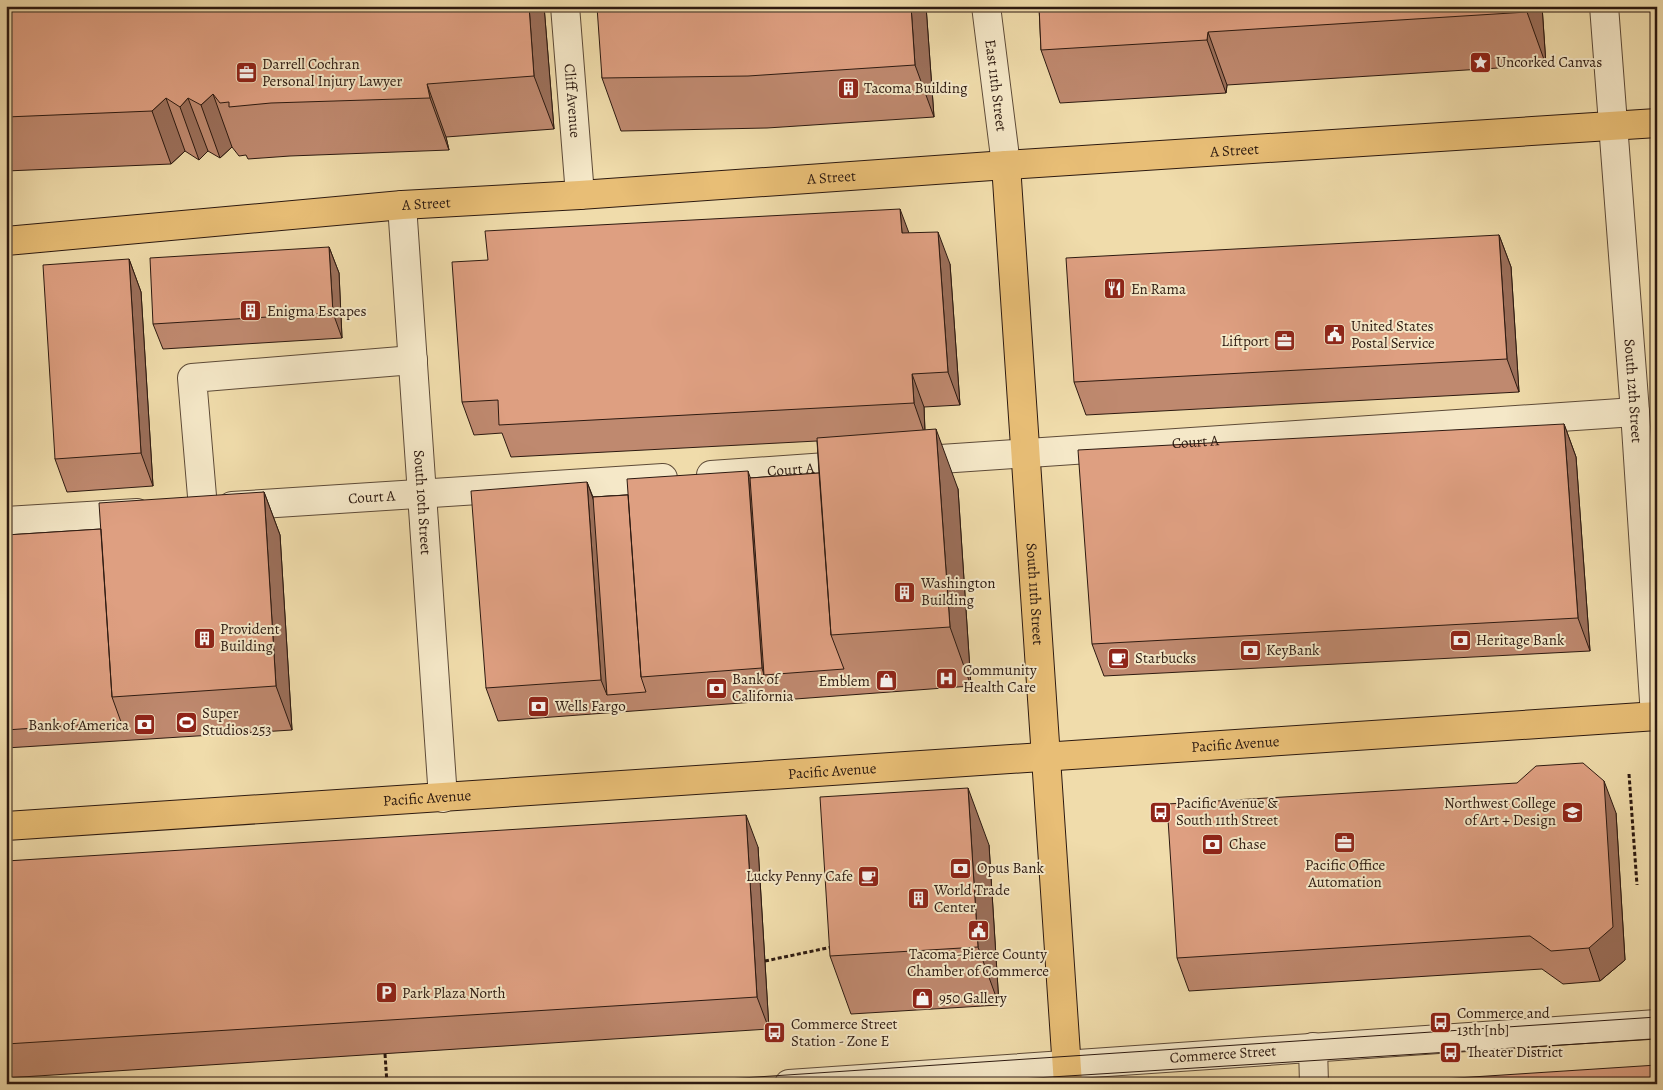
<svg xmlns="http://www.w3.org/2000/svg" width="1663" height="1090" viewBox="0 0 1663 1090" font-family="Alegreya,serif">
<style>
.lines{fill:none;stroke-linecap:round;stroke-linejoin:round}
.minor-casing{stroke:#5d4a37;stroke-width:30}
.major-casing{stroke:#2c1910;stroke-width:30}
.path{stroke:#2c1910;stroke-width:3;stroke-dasharray:4 2.5;stroke-linecap:butt}
.minor{stroke:#f5e8c8;stroke-width:28}
.major{stroke:#e8be76;stroke-width:28}
.tram{stroke:#2c1910;stroke-width:1}
.wall{fill:#bf896f;stroke:#2c1910}
.shaded-wall{fill:#9b6f5a;stroke:#2c1910}
.building{fill:#de9f81;stroke:#2c1910}
.labels{text-anchor:middle;dominant-baseline:central;stroke-width:4;stroke-linejoin:round;paint-order:stroke}
.poi-label{font-size:15px;fill:#2c1910;stroke:#f5e8c8;text-anchor:start}
.street-label{font-size:15px;fill:#2c1910;stroke:#f5e8c8}
</style>
<rect width="100%" height="100%" fill="#f0dcab"/>
<filter id="stains"><feTurbulence type="fractalNoise" baseFrequency=".004" numOctaves="4"/><feColorMatrix values="0 0 0 0 .2 0 0 0 0 .09 0 0 0 0 .02 0 0 0 .5 -.17"/></filter>
<radialGradient id="worn" r=".72"><stop offset=".6" stop-color="#630" stop-opacity="0"/><stop offset="1" stop-color="#630" stop-opacity=".3"/></radialGradient>
<g class="lines">
<defs>
<g id="minor">
<path id="s1" d="M565 6 580 195"/>
<path id="s2" d="M986 6 1006 165"/>
<path id="s3" d="M1604 6 1635 412 1655 716"/>
<path id="s4" d="M402 205 443 798"/>
<path id="s5" d="M911 461 1635 412"/>
<path id="s6" d="M711 475 855 465"/>
<path id="s7" d="M232 506 663 478"/>
<path d="M203 508 192 378 413 360"/>
<path d="M6 521 137 513"/>
<path d="M1313 1047 1314 1084"/>
<path id="s8" d="M789 1084 1657 1024"/>
</g>
<g id="major">
<path id="s9" d="M1006 165 1068 1084"/>
<path id="s10" d="M6 241 402 205 580 195 1006 165 1657 123"/>
<path id="s11" d="M6 826 1657 716"/>
</g>
</defs>
<use href="#minor" class="minor-casing"/>
<use href="#major" class="major-casing"/>
<path class="path" d="M1629 774 1637 885
M765 961 832 947
M385 1054 387 1084"/>
<use href="#minor" class="minor"/>
<use href="#major" class="major"/>
<path class="tram" d="M652 1084 1657 1017
M940 1084 1657 1039"/>
</g>
<path class="wall" d="M6 6H544L554 129 446 137 449 150 290 156 248 159 246 155 239 156 232 147 220 158 208 151 199 160 185 151 171 164 6 171Z
M605 6H926L934 117 767 128 621 131 602 78Z
M1039 6H1542L1546 65 1227 85 1226 93 1060 103 1041 50Z
M909 233 950 264 960 405 924 407 925 430 958 489 971 686 498 721 486 688 587 482 593 497 628 495 750 478 819 473 817 441 511 457 502 433 474 435 462 402Z
M1499 235 1511 267 1519 392 1086 415 1074 382Z
M329 247 339 273 342 338 163 349 153 324Z
M129 259 141 292 153 486 67 492 55 459Z
M1564 424 1576 457 1590 651 1104 676 1092 644Z
M264 492 280 535 292 730 6 748V535L101 529Z
M1616 813 1625 960 1600 981 1563 984 1542 969 1189 991 1177 958Z
M989 845 999 1005 851 1014 830 956Z
M758 847 769 1029 6 1078V861Z"/>
<path class="shaded-wall" d="M529 6H544L554 129 534 76Z
M911 6H926L934 117 915 65Z
M1526 6H1542L1546 65 1527 12Z
M1208 32 1227 85 1226 93 1207 40Z
M427 84 446 137 449 150 430 98Z
M213 94 232 147 220 158 201 105Z
M166 98 185 151 171 164 152 111Z
M188 98 208 151 199 160 180 107Z
M900 209 912 241 902 233Z
M938 232 950 264 960 405 948 372Z
M1499 235 1511 267 1519 392 1507 359Z
M329 247 339 273 342 338 333 313Z
M129 259 141 292 153 486 141 453Z
M912 374 924 407 925 435 914 403Z
M1564 424 1576 457 1590 651 1578 618Z
M936 429 958 489 971 686 950 627Z
M748 471 759 503 764 675 762 668Z
M587 482 599 515 607 695 601 680Z
M264 492 280 535 292 730 276 686Z
M1604 781 1616 813 1625 960 1600 981 1589 948Z
M968 788 989 845 999 1005 978 947Z
M746 815 758 847 769 1029 757 997Z"/>
<path class="building" d="M6 6H529L534 76 427 84 430 98 271 103 229 107V102L220 103 213 94 201 105 188 98 180 107 166 98 152 111 6 117Z
M605 6H911L915 65 748 76 602 78 597 7Z
M1039 6H1526L1527 12 1208 32 1207 40 1041 50Z
M900 209 902 233 938 232 948 372 912 374 914 403 499 425 498 400 462 402 452 262 488 260 485 231Z
M1499 235 1507 359 1074 382 1066 258Z
M329 247 333 313 153 324 150 258Z
M129 259 141 453 55 459 43 265Z
M1564 424 1578 618 1092 644 1078 450Z
M936 429 950 627 831 635 817 438Z
M748 471 762 668 641 677 627 479Z
M819 473 831 635 844 669 764 675 750 478Z
M587 482 601 680 486 688 471 491Z
M264 492 276 686 112 697 99 503Z
M628 495 641 677 646 692 607 695 593 497Z
M101 529 112 697 121 722 6 730V535Z
M1583 763 1604 781 1613 927 1589 948 1551 951 1530 936 1177 958 1167 804 1517 783 1536 766Z
M968 788 978 947 830 956 820 797Z
M746 815 757 997 6 1044V861Z
M1657 1065V1084H1427L1426 1080Z"/>
<defs>
<symbol id="sight-square" viewBox="-11 -11 22 22"><rect x="-9" y="-9" width="18" height="18" rx="4" fill="#8f2418" stroke="#f5e8c8"/><path d="M0-6L1.8-2.2L6-1.7L2.9 1.2L3.7 5.4L0 3.3L-3.7 5.4L-2.9 1.2L-6-1.7L-1.8-2.2Z" fill="#fff"/></symbol>
<symbol id="office-square" viewBox="-11 -11 22 22"><rect x="-9" y="-9" width="18" height="18" rx="4" fill="#8f2418" stroke="#f5e8c8"/><path d="M-6-3h4V-5.5h4V-3h4V5H-6ZM-1-4.5V-3h2v-1.5ZM-6 0V1H6V0Z" fill="#fff"/></symbol>
<symbol id="building-square" viewBox="-11 -11 22 22"><rect x="-9" y="-9" width="18" height="18" rx="4" fill="#8f2418" stroke="#f5e8c8"/><path d="M-4-6H4V6H1V3H-1V6H-4ZM-2.5-4.3h1.7v1.8h-1.7ZM.8-4.3h1.7v1.8H.8ZM-2.5-1h1.7V.8h-1.7ZM.8-1h1.7V.8H.8Z" fill="#fff"/></symbol>
<symbol id="restaurant-square" viewBox="-11 -11 22 22"><rect x="-9" y="-9" width="18" height="18" rx="4" fill="#8f2418" stroke="#f5e8c8"/><path d="M-5-6h1v4h1v-4h1v4h1v-4h1v5L-1.5 .5V6h-2V.5L-5-1ZM5-6V6H3V1.5H1.5Q1.5-4 5-6Z" fill="#fff"/></symbol>
<symbol id="civic-square" viewBox="-11 -11 22 22"><rect x="-9" y="-9" width="18" height="18" rx="4" fill="#8f2418" stroke="#f5e8c8"/><path d="M-.6-6.5H3V-4.5H.6V-3L4-1V1h2V6H-6V1h2V-1L-.6-3ZM-1.2 2.5V6h2.4V2.5Z" fill="#fff"/></symbol>
<symbol id="bank-square" viewBox="-11 -11 22 22"><rect x="-9" y="-9" width="18" height="18" rx="4" fill="#8f2418" stroke="#f5e8c8"/><path d="M-6-4H6V4H-6ZM0-2.3a2.3 2.3 0 1 0 0 4.6a2.3 2.3 0 1 0 0-4.6Z" fill="#fff"/></symbol>
<symbol id="cafe-square" viewBox="-11 -11 22 22"><rect x="-9" y="-9" width="18" height="18" rx="4" fill="#8f2418" stroke="#f5e8c8"/><path d="M-5.5-4.5H6V0H3Q3 3.5 0 3.5H-2.5Q-5.5 3.5-5.5 0ZM3-3.2v2h1.7v-2ZM-6 4.5H4V6H-6Z" fill="#fff"/></symbol>
<symbol id="hospital-square" viewBox="-11 -11 22 22"><rect x="-9" y="-9" width="18" height="18" rx="4" fill="#8f2418" stroke="#f5e8c8"/><path d="M-5-5h3v3.5h4V-5h3V5h-3V1.5h-4V5h-3Z" fill="#fff"/></symbol>
<symbol id="shop-square" viewBox="-11 -11 22 22"><rect x="-9" y="-9" width="18" height="18" rx="4" fill="#8f2418" stroke="#f5e8c8"/><path d="M-5-2.5h2.3a2.7 3.5 0 0 1 5.4 0H5L5.5 6h-11ZM-1.5-2.5h3a1.5 2.3 0 0 0-3 0Z" fill="#fff"/></symbol>
<symbol id="stadium-square" viewBox="-11 -11 22 22"><rect x="-9" y="-9" width="18" height="18" rx="4" fill="#8f2418" stroke="#f5e8c8"/><path d="M0-5a6.5 5 0 1 0 0 10a6.5 5 0 1 0 0-10ZM-3.5-1.8h7v3.6h-7Z" fill="#fff"/></symbol>
<symbol id="bus-square" viewBox="-11 -11 22 22"><rect x="-9" y="-9" width="18" height="18" rx="4" fill="#8f2418" stroke="#f5e8c8"/><path d="M-5-6H5V4H4V6H2V4H-2V6H-4V4H-5ZM-3.5-4V0h7V-4ZM-3.5 1.2v1.5H-2V1.2ZM2 1.2v1.5H3.5V1.2Z" fill="#fff"/></symbol>
<symbol id="university-square" viewBox="-11 -11 22 22"><rect x="-9" y="-9" width="18" height="18" rx="4" fill="#8f2418" stroke="#f5e8c8"/><path d="M0-5L7-2L0 1L-7-2ZM-4 1L0 2.5L4 1V4Q0 6-4 4Z" fill="#fff"/></symbol>
<symbol id="parking-square" viewBox="-11 -11 22 22"><rect x="-9" y="-9" width="18" height="18" rx="4" fill="#8f2418" stroke="#f5e8c8"/><path d="M-3.5-5.5H1a3.5 3.5 0 0 1 0 7H-1V5.5H-3.5ZM-1-3.4V-.6H.8a1.4 1.4 0 0 0 0-2.8Z" fill="#fff"/></symbol>
</defs>
<g fill-rule="evenodd">
<use href="#sight-square" x="1468" y="50" width="25" height="25"/>
<use href="#office-square" x="234" y="60" width="25" height="25"/>
<use href="#building-square" x="836" y="76" width="25" height="25"/>
<use href="#restaurant-square" x="1102" y="276" width="25" height="25"/>
<use href="#building-square" x="238" y="298" width="25" height="25"/>
<use href="#civic-square" x="1322" y="322" width="25" height="25"/>
<use href="#office-square" x="1272" y="328" width="25" height="25"/>
<use href="#building-square" x="892" y="580" width="25" height="25"/>
<use href="#building-square" x="192" y="626" width="25" height="25"/>
<use href="#bank-square" x="1448" y="628" width="25" height="25"/>
<use href="#bank-square" x="1238" y="638" width="25" height="25"/>
<use href="#cafe-square" x="1106" y="646" width="25" height="25"/>
<use href="#hospital-square" x="934" y="666" width="25" height="25"/>
<use href="#shop-square" x="874" y="668" width="25" height="25"/>
<use href="#bank-square" x="704" y="676" width="25" height="25"/>
<use href="#bank-square" x="526" y="694" width="25" height="25"/>
<use href="#stadium-square" x="174" y="710" width="25" height="25"/>
<use href="#bank-square" x="132" y="712" width="25" height="25"/>
<use href="#bus-square" x="1148" y="800" width="25" height="25"/>
<use href="#university-square" x="1560" y="800" width="25" height="25"/>
<use href="#office-square" x="1332" y="830" width="25" height="25"/>
<use href="#bank-square" x="1200" y="832" width="25" height="25"/>
<use href="#bank-square" x="948" y="856" width="25" height="25"/>
<use href="#cafe-square" x="856" y="864" width="25" height="25"/>
<use href="#building-square" x="906" y="886" width="25" height="25"/>
<use href="#civic-square" x="966" y="918" width="25" height="25"/>
<use href="#parking-square" x="374" y="980" width="25" height="25"/>
<use href="#shop-square" x="910" y="986" width="25" height="25"/>
<use href="#bus-square" x="1428" y="1010" width="25" height="25"/>
<use href="#bus-square" x="762" y="1020" width="25" height="25"/>
<use href="#bus-square" x="1438" y="1040" width="25" height="25"/>
</g>
<g class="labels">
<g class="poi-label">
<text x="1496" y="62">Uncorked Canvas</text>
<text x="262" y="64">Darrell Cochran<tspan x="262" dy="17">Personal Injury Lawyer</tspan></text>
<text x="864" y="88">Tacoma Building</text>
<text x="1131" y="289">En Rama</text>
<text x="267" y="311">Enigma Escapes</text>
<text x="1351" y="326">United States<tspan x="1351" dy="17">Postal Service</tspan></text>
<text x="1269" y="341" text-anchor="end">Liftport</text>
<text x="921" y="583">Washington<tspan x="921" dy="17">Building</tspan></text>
<text x="220" y="629">Provident<tspan x="220" dy="17">Building</tspan></text>
<text x="1476" y="640">Heritage Bank</text>
<text x="1266" y="650">KeyBank</text>
<text x="1135" y="658">Starbucks</text>
<text x="963" y="670">Community<tspan x="963" dy="17">Health Care</tspan></text>
<text x="732" y="679">Bank of<tspan x="732" dy="17">California</tspan></text>
<text x="870" y="681" text-anchor="end">Emblem</text>
<text x="555" y="706">Wells Fargo</text>
<text x="202" y="713">Super<tspan x="202" dy="17">Studios 253</tspan></text>
<text x="129" y="725" text-anchor="end">Bank of America</text>
<text x="1176" y="803">Pacific Avenue &amp;<tspan x="1176" dy="17">South 11th Street</tspan></text>
<text x="1556" y="803" text-anchor="end">Northwest College<tspan x="1556" dy="17">of Art + Design</tspan></text>
<text x="1229" y="844">Chase</text>
<text x="1345" y="865" text-anchor="middle">Pacific Office<tspan x="1345" dy="17">Automation</tspan></text>
<text x="977" y="868">Opus Bank</text>
<text x="853" y="876" text-anchor="end">Lucky Penny Cafe</text>
<text x="934" y="890">World Trade<tspan x="934" dy="17">Center</tspan></text>
<text x="978" y="954" text-anchor="middle">Tacoma-Pierce County<tspan x="978" dy="17">Chamber of Commerce</tspan></text>
<text x="402" y="993">Park Plaza North</text>
<text x="939" y="998">950 Gallery</text>
<text x="1457" y="1013">Commerce and<tspan x="1457" dy="17">13th [nb]</tspan></text>
<text x="791" y="1024">Commerce Street<tspan x="791" dy="17">Station - Zone E</tspan></text>
<text x="1467" y="1052">Theater District</text>
</g>
<g class="street-label">
<text stroke="none"><textPath href="#s2" startOffset="80">East 11th Street</textPath></text>
<text stroke="none"><textPath href="#s1" startOffset="95">Cliff Avenue</textPath></text>
<text stroke="none"><textPath href="#s10" startOffset="1232">A Street</textPath></text>
<text stroke="none"><textPath href="#s10" startOffset="828">A Street</textPath></text>
<text stroke="none"><textPath href="#s10" startOffset="422">A Street</textPath></text>
<text stroke="none"><textPath href="#s3" startOffset="386">South 12th Street</textPath></text>
<text stroke="none"><textPath href="#s5" startOffset="285">Court A</textPath></text>
<text stroke="none"><textPath href="#s6" startOffset="80">Court A</textPath></text>
<text stroke="none"><textPath href="#s7" startOffset="140">Court A</textPath></text>
<text stroke="none"><textPath href="#s4" startOffset="298">South 10th Street</textPath></text>
<text stroke="none"><textPath href="#s9" startOffset="430">South 11th Street</textPath></text>
<text stroke="none"><textPath href="#s11" startOffset="1232">Pacific Avenue</textPath></text>
<text stroke="none"><textPath href="#s11" startOffset="828">Pacific Avenue</textPath></text>
<text stroke="none"><textPath href="#s11" startOffset="422">Pacific Avenue</textPath></text>
<text stroke="none"><textPath href="#s8" startOffset="435">Commerce Street</textPath></text>
</g>
</g>
<rect width="1663" height="1090" fill="none" stroke="#f0dcab" stroke-width="25"/>
<rect x="8" y="8" width="1648" height="1075" fill="none" stroke="#2c1910" stroke-width="2.5"/>
<rect x="12" y="12" width="1638" height="1065" fill="none" stroke="#2c1910"/>
<rect width="100%" height="100%" filter="url(#stains)"/>
<rect width="100%" height="100%" fill="url(#worn)"/>
</svg>
